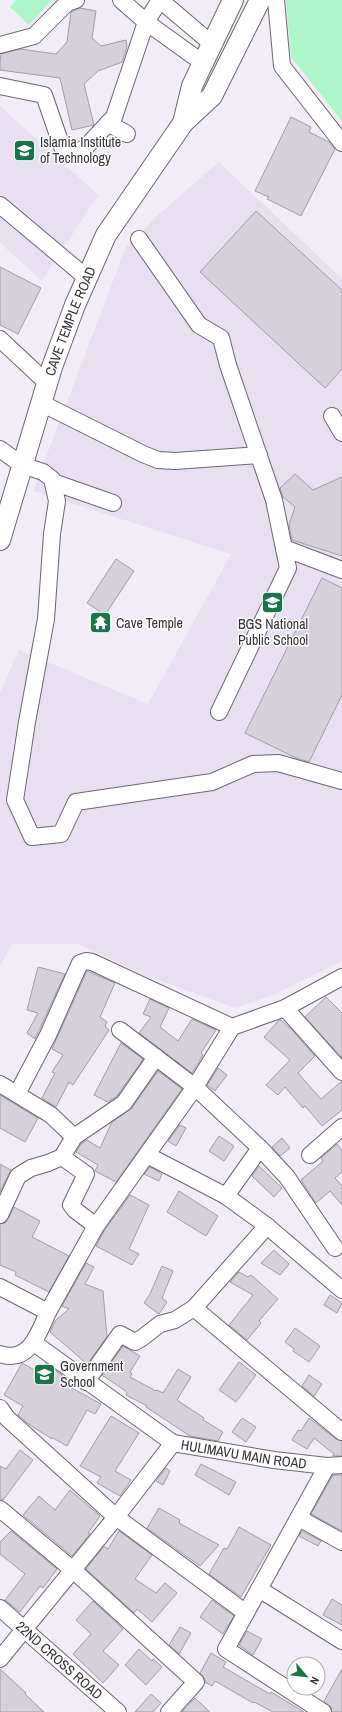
<svg xmlns="http://www.w3.org/2000/svg" width="342" height="1712" viewBox="0 0 342 1712" font-family="'Archivo Narrow',sans-serif">
<style>
.built{fill:#e8dff1}
.green{fill:#aef5ca}
.building{fill:#d5d0da;stroke:#a19ca6}
.lines{fill:none;stroke-linecap:round;stroke-linejoin:round}
.minor-casing{stroke:#6b6670;stroke-width:18}
.major-casing{stroke:#6b6670;stroke-width:22}
.minor{stroke:#fff;stroke-width:16}
.major{stroke:#fff;stroke-width:20}
.labels{text-anchor:middle;dominant-baseline:central;stroke-width:3;stroke-linejoin:round;paint-order:stroke}
.poi-label{font-size:14px;fill:#343236;stroke:#fff;text-anchor:start}
.street-label{font-size:14px;fill:#343236;stroke:#fff}
</style>
<rect width="100%" height="100%" fill="#f2ecf7"/>
<path class="built" d="M0 106 98 195 42 281 0 243Z
M219 162 342 279V961L273 995 235 1008 147 976 78 944H12L0 966V693L19 650 148 704 231 554 33 491 126 247 160 213Z"/>
<path class="green" d="M16 0H52L29 25 10 7Z
M286 0H342V121L291 57Z"/>
<path class="building" d="M80 8 96 11 92 38 101 46 126 40 127 47 122 62 98 71 84 84 94 125 72 130 60 78 0 70V62L1 54 20 49 56 54 67 42 71 12Z
M291 117 311 127 309 132 329 142 335 149 301 216 267 199 269 197 255 191Z
M256 211 342 290V369L325 388 200 272Z
M0 267 41 288 18 334 0 325Z
M295 474 313 490 342 477V556L292 540 289 525 295 507 283 497 280 488Z
M116 559 134 571 105 615 87 603Z
M322 578 342 588V695L309 762 294 757 245 733Z
M38 967 65 974 35 1039 27 1033 38 1013 27 1010Z
M87 971 115 983 100 1017 107 1022 105 1026 109 1030 73 1085 69 1082 56 1107 42 1098 55 1073 52 1072 63 1055 52 1049Z
M326 997 342 1013V1058L305 1017Z
M150 999 169 1008 160 1027 178 1041 192 1019 216 1030 201 1053 203 1055 192 1073 139 1033 151 1017 143 1014Z
M279 1020H281L291 1029 315 1056 298 1073 321 1099 342 1081V1110L322 1126 305 1106 303 1108 285 1087 278 1095 266 1085 290 1060 264 1037Z
M121 1043 143 1059 117 1096 108 1102 94 1095Z
M218 1068 227 1075 215 1091 207 1085Z
M158 1071 182 1089 116 1182 95 1171 98 1165 76 1152 81 1144 87 1140 100 1148 112 1122 132 1108Z
M0 1095 38 1118 25 1142 0 1128Z
M180 1125 186 1128 176 1146 168 1141Z
M219 1136 234 1146 224 1161 209 1151Z
M282 1138 290 1148 280 1156 272 1147Z
M337 1144 342 1150V1172L335 1178 342 1186V1205L330 1191 316 1203 301 1180 323 1161 321 1158Z
M0 1164 11 1170 0 1192Z
M259 1166 282 1188 274 1197 252 1176Z
M150 1167 162 1174 159 1181 144 1174Z
M179 1191 218 1216 206 1236 167 1212Z
M130 1195 149 1205 129 1249 139 1254 132 1265 96 1246 104 1231Z
M14 1207 40 1221 32 1237 69 1256 49 1292 15 1275 16 1272 0 1265V1224L5 1223 8 1219Z
M274 1250 289 1264 280 1275 261 1263Z
M86 1263 94 1267 85 1284 103 1291 107 1337 87 1364 50 1332 55 1321 69 1309 62 1306Z
M162 1266 173 1271 162 1298 167 1302 159 1314 144 1303 150 1294Z
M239 1272 248 1277 251 1275 278 1299 259 1321 261 1323 247 1340 229 1325 253 1295 230 1282Z
M330 1295 342 1303 337 1313 324 1305Z
M295 1328 320 1346 309 1362 293 1351 294 1349 285 1342Z
M123 1346 140 1356 130 1372 132 1374 130 1377 156 1391 157 1390 163 1393 178 1369 191 1377 177 1400 204 1418 203 1420 223 1432 218 1441 190 1436 146 1407 147 1406 126 1395 127 1392 102 1375Z
M239 1362 256 1375 236 1402 219 1390Z
M22 1363 40 1373 46 1363 62 1375 59 1381 101 1404 95 1414 87 1410 67 1446 53 1438 52 1439 27 1423 18 1415 23 1406 4 1395Z
M309 1375 322 1384 314 1396 302 1386Z
M111 1416 139 1433 115 1471 131 1480 120 1496 97 1483 101 1477 80 1466Z
M242 1418 256 1427 246 1442 232 1432Z
M309 1418 336 1439 342 1441V1456H333L334 1454 314 1438 307 1449 292 1440 298 1430 301 1431Z
M20 1450 33 1460 3 1500H0V1466L6 1469Z
M201 1464 236 1482 229 1495 195 1475Z
M166 1468 170 1471 163 1485 156 1481Z
M333 1475H342V1531L311 1514Z
M70 1490 100 1516 88 1533 90 1534 72 1556 23 1515 39 1496 55 1510Z
M159 1508 180 1520 179 1523 219 1545 200 1566 147 1528Z
M239 1527 271 1545 241 1597 209 1574 224 1548 227 1549Z
M11 1531 57 1569 43 1588 40 1586 20 1612 5 1600 25 1574 0 1554V1542Z
M119 1531 152 1555 135 1579 156 1593 165 1583 177 1593 152 1622 137 1609 134 1613 86 1569 104 1546 108 1549Z
M302 1531 321 1541 318 1546 299 1536Z
M332 1599 342 1605V1625L323 1615Z
M212 1600 234 1616 223 1634 200 1617Z
M93 1601 123 1629 103 1651 119 1665 103 1683 73 1654 91 1634 76 1620Z
M180 1627 191 1633 179 1654 169 1645Z
M247 1631 262 1639 253 1655 239 1645Z
M139 1649 152 1661 153 1659 162 1667 146 1685 125 1665Z
M211 1653 226 1662 223 1667 270 1694 271 1692 304 1712H273L254 1702 253 1703 215 1681 212 1686 205 1682V1679L200 1673Z
M0 1669 26 1693 25 1694 44 1712H0Z
M342 1669V1712H332L331 1707 324 1701Z
M151 1694 161 1703 153 1712H135Z
M195 1698 210 1712H182Z"/>
<g class="lines">
<defs>
<g id="minor">
<path d="M121 0 146 22 203 63"/>
<path d="M160 0 212 44"/>
<path d="M276 0 282 66 342 143"/>
<path d="M0 45 34 36 67 3 76 0"/>
<path d="M0 86 44 95 62 147 74 152 84 149 114 117 146 22 160 0"/>
<path d="M108 123 127 134"/>
<path d="M0 205 87 278"/>
<path d="M139 239 199 325 221 338 228 365 274 500 288 568 219 712"/>
<path d="M0 339 47 383"/>
<path d="M41 403 143 454 158 460 175 461 259 455"/>
<path d="M332 416 342 433"/>
<path d="M0 449 22 465 43 472 52 479 57 501 52 534 46 619 27 722 15 800 32 837 61 834 76 802 212 782 253 764 278 763 342 781"/>
<path d="M53 482 113 503"/>
<path d="M284 548 342 570"/>
<path d="M285 1008 342 1072"/>
<path d="M232 1027 195 1087 260 1148 287 1177 335 1248"/>
<path d="M0 1084 51 1115 74 1137"/>
<path d="M17 1094 48 1035 80 963 86 961 92 962 232 1027 285 1008 342 977"/>
<path d="M260 1148 226 1196 267 1226 342 1290"/>
<path d="M147 1155 226 1196"/>
<path d="M310 1155 342 1127"/>
<path d="M62 1157 86 1174 71 1205 75 1210 96 1226"/>
<path d="M0 1215 18 1176 31 1168 48 1163 62 1157 74 1137 124 1103 156 1057"/>
<path d="M267 1226 194 1308 342 1432"/>
<path d="M0 1287 48 1312C39 1333 29 1364 0 1354"/>
<path d="M48 1312 96 1226 195 1087 120 1030"/>
<path id="s1" d="M34 1343 173 1443 274 1460 327 1466 342 1465"/>
<path d="M86 1382 120 1334 135 1342 142 1338 160 1324 175 1320 194 1308"/>
<path d="M0 1408 7 1418 116 1517 246 1613"/>
<path d="M0 1509 73 1570 196 1682 169 1712"/>
<path d="M299 1518 342 1542"/>
<path d="M259 1589 342 1641"/>
<path id="s2" d="M0 1608 118 1712"/>
<path d="M0 1659 116 1517 173 1443"/>
<path d="M323 1712 226 1649 327 1466"/>
</g>
<g id="major">
<path d="M183 123 192 86 233 0"/>
<path id="s3" d="M0 540 52 367 75 305 106 235 183 123 212 96 260 0"/>
</g>
</defs>
<use href="#minor" class="minor-casing"/>
<use href="#major" class="major-casing"/>
<use href="#minor" class="minor"/>
<use href="#major" class="major"/>
</g>
<defs>
<symbol id="university-square" viewBox="-11 -11 22 22"><rect x="-9" y="-9" width="18" height="18" rx="4" fill="#187449" stroke="#fff"/><path d="M0-5L7-2L0 1L-7-2ZM-4 1L0 2.5L4 1V4Q0 6-4 4Z" fill="#fff"/></symbol>
<symbol id="school-square" viewBox="-11 -11 22 22"><rect x="-9" y="-9" width="18" height="18" rx="4" fill="#187449" stroke="#fff"/><path d="M0-5L7-2L0 1L-7-2ZM-4 1L0 2.5L4 1V4Q0 6-4 4Z" fill="#fff"/></symbol>
<symbol id="temple-square" viewBox="-11 -11 22 22"><rect x="-9" y="-9" width="18" height="18" rx="4" fill="#187449" stroke="#fff"/><path d="M0-6L5-2H3V0L6.5 2.5H4V6H1.5V3h-3V6H-4V2.5H-6.5L-3 0V-2H-5Z" fill="#fff"/></symbol>
</defs>
<g fill-rule="evenodd">
<use href="#university-square" x="12" y="138" width="25" height="25"/>
<use href="#school-square" x="260" y="590" width="25" height="25"/>
<use href="#temple-square" x="88" y="610" width="25" height="25"/>
<use href="#school-square" x="32" y="1362" width="25" height="25"/>
</g>
<g class="labels">
<g class="poi-label">
<text x="40" y="142">Islamia Institute<tspan x="40" dy="16">of Technology</tspan></text>
<text x="116" y="623">Cave Temple</text>
<text x="273" y="624" text-anchor="middle">BGS National<tspan x="273" dy="16">Public School</tspan></text>
<text x="60" y="1366">Government<tspan x="60" dy="16">School</tspan></text>
</g>
<g class="street-label">
<text stroke="none"><textPath href="#s3" startOffset="230">CAVE TEMPLE ROAD</textPath></text>
<text stroke="none"><textPath href="#s1" startOffset="243">HULIMAVU MAIN ROAD</textPath></text>
<text stroke="none"><textPath href="#s2" startOffset="79">22ND CROSS ROAD</textPath></text>
</g>
</g>
<g transform="translate(306 1676) rotate(118)"><circle r="19" fill="#ffffff" stroke="#aeadaf"/>
<path d="M0-3L7 15L0 10L-7 15Z" fill="#187449"/>
<text y="-6" font-size="11" font-weight="bold" text-anchor="middle" fill="#343236">N</text>
</g>
</svg>
